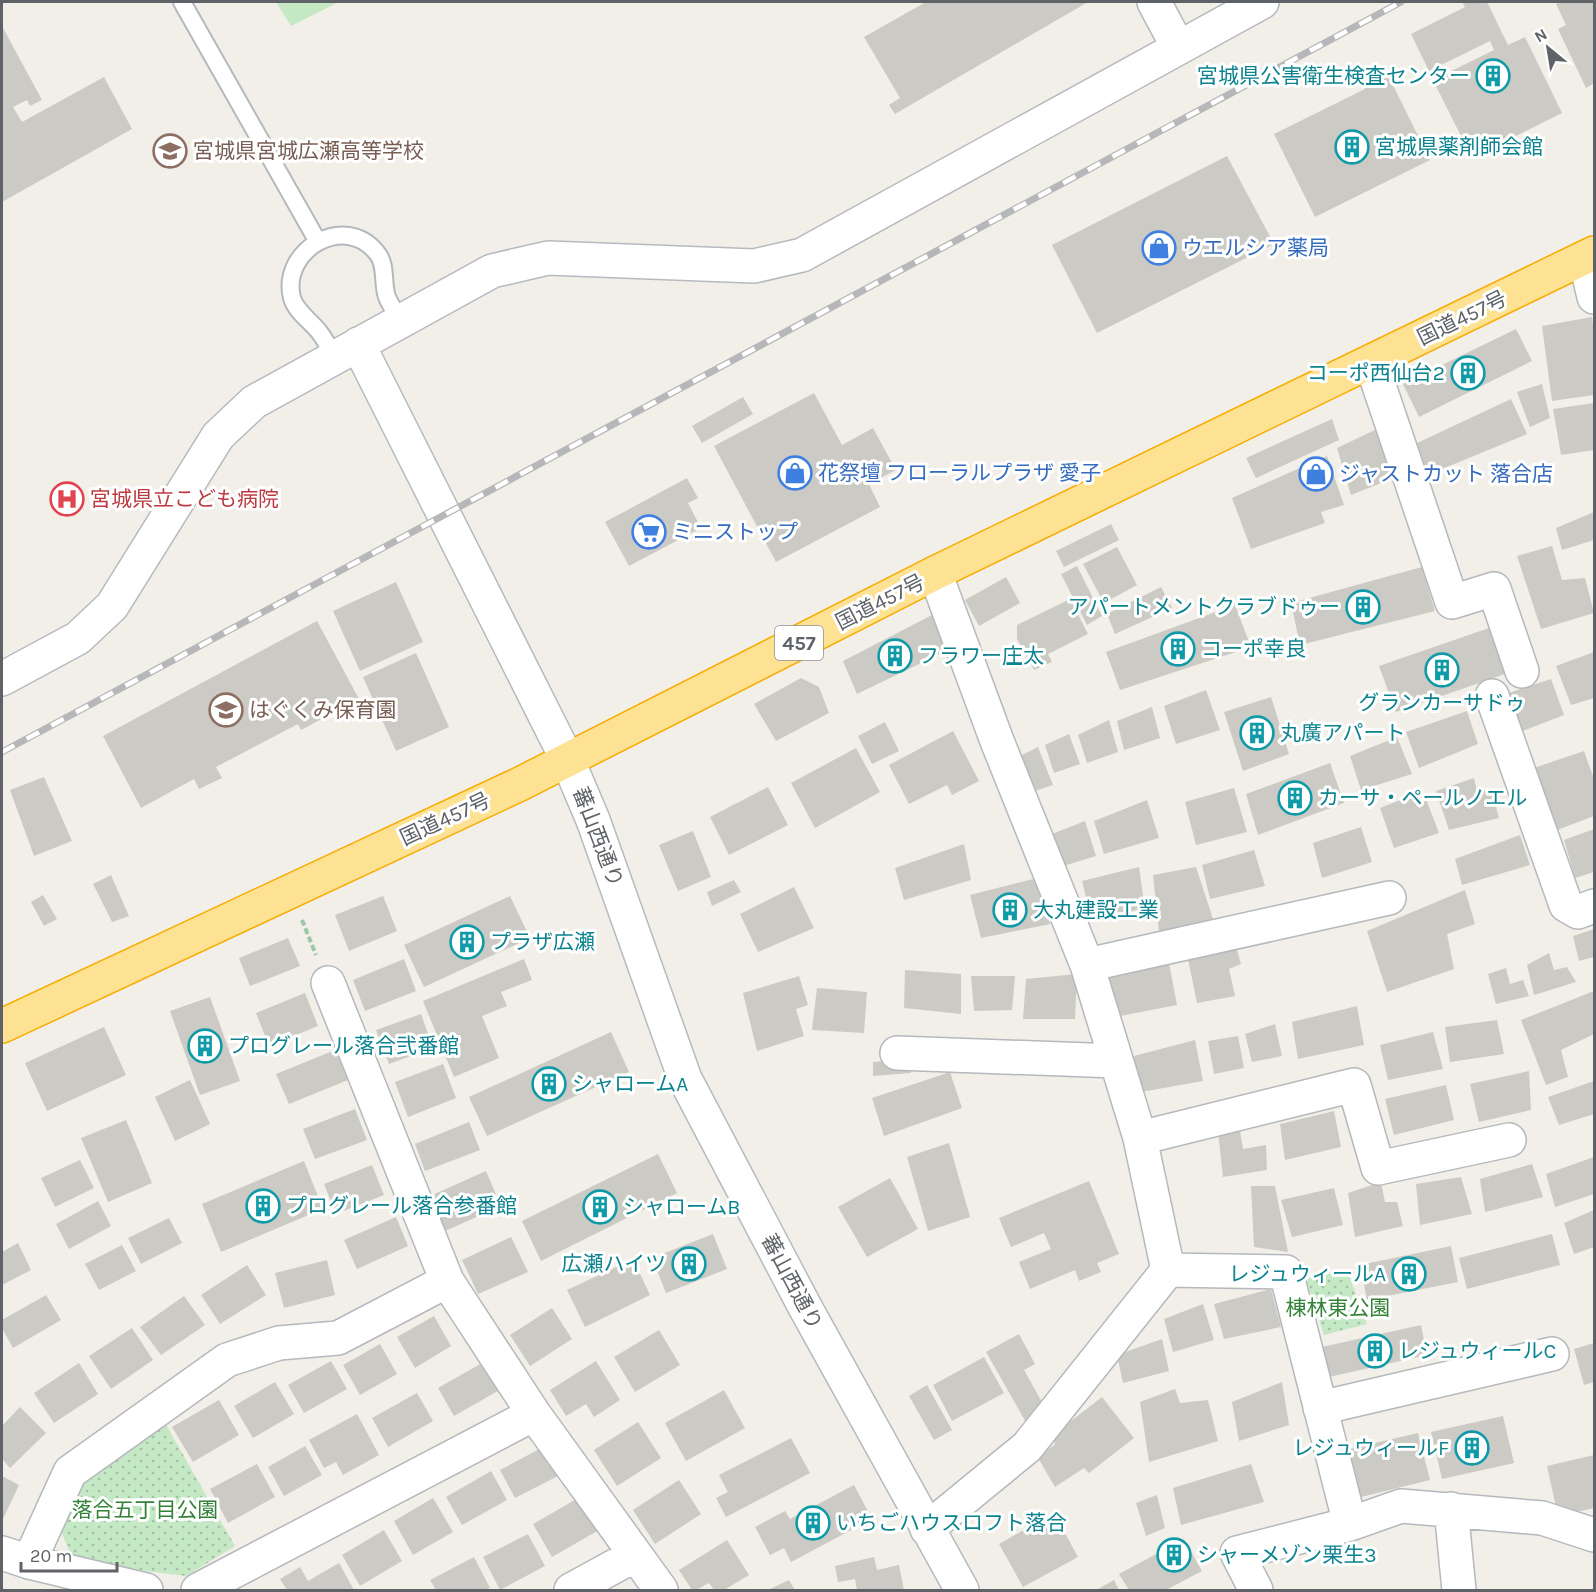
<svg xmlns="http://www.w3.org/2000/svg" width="1596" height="1592" viewBox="0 0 1596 1592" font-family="Karla,'Noto Sans JP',sans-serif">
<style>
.grass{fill:#c5e8c5}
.park{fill:url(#park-dots)}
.building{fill:#cccac5}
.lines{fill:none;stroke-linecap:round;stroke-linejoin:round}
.lane-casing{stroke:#b5b8bc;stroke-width:20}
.street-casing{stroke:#b5b8bc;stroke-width:36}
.secondary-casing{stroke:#b6babf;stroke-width:36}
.highway-casing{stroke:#f9ab00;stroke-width:36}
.path{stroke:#9cc7a9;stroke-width:4;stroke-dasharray:6 3;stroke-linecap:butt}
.lane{stroke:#fff;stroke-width:16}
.street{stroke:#fff;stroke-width:33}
.secondary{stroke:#fff;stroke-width:33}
.highway{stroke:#fde293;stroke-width:33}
.rail-casing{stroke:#b6b7b8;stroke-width:7}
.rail{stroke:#fff;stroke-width:4.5;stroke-dasharray:14;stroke-linecap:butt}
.labels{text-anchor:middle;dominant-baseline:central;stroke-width:6;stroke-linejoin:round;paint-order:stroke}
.shield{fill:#fff;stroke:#8f9295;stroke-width:1.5}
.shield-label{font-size:20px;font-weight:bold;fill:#5f6368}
.culture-label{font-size:21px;fill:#0d838f;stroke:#fff;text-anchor:start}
.education-label{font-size:21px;fill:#785e54;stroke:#fff;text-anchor:start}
.shop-label{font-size:21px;fill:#366cbe;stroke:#fff;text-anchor:start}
.street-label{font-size:21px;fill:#5f6368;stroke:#fff}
.health-label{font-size:21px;fill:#be3a42;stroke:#fff;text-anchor:start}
.park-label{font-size:21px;fill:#348238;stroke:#fff}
</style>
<defs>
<pattern id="park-dots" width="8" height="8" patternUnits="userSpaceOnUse" patternTransform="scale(1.5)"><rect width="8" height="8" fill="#c5e8c5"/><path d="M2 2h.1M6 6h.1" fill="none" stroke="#a3c0a4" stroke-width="1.8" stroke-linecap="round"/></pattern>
</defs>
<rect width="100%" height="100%" fill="#f1efe8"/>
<path class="grass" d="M276 2H339L291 26Z"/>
<path class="park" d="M1347 1270 1367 1324 1324 1335 1306 1279Z
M165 1423 235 1546 186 1576 74 1562 61 1531 80 1479Z"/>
<path class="building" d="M926 2H1088L895 114 889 105 900 98 864 37Z
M1462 2H1487L1508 45 1525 37 1562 113 1472 158 1433 80 1494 50 1490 41 1429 71 1411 34 1465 7Z
M1562 2H1594V83L1586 88 1558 29 1566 25 1556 4Z
M2 26 42 100 30 106 27 100 13 107 22 122 104 77 132 129 2 202Z
M1384 67 1430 160 1315 217 1274 134 1365 89 1361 79Z
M1227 156 1274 244 1097 333 1052 245Z
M1592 317 1594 334V395L1552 401 1542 326Z
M1516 329 1532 361 1419 417 1403 384Z
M1542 384 1550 418 1530 427 1517 392Z
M814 393 842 445 873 428 896 470 869 484 880 507 776 562 714 446Z
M743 397 753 414 702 443 692 426Z
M1511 399 1527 434 1425 476 1415 444Z
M1594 403V450L1561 455 1553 409Z
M1332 419 1339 440 1256 478 1246 458Z
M1379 428 1396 477 1351 495 1337 448Z
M1327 456 1344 505 1321 512 1325 523 1251 549 1232 498Z
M687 478 698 498 688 503 701 528 629 566 605 522Z
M1594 512V540L1562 550 1556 528Z
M1111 524 1119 540 1064 567 1056 551Z
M1552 546 1562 580 1585 578 1594 613 1541 629 1517 556Z
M1117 547 1137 585 1104 603 1083 564Z
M1077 566 1102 616 1087 625 1061 574Z
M1422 567 1435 611 1300 645 1291 603Z
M1006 577 1020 603 979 626 965 600Z
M396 582 423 642 360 671 333 611Z
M1161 587 1172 608 1115 634 1107 614Z
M1070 599 1088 634 1048 654 1052 662 1034 670 1017 639V625Z
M1235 605 1251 647 1120 690 1106 652Z
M932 615 948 650 857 694 843 661Z
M317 621 359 699 301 730 298 724 216 767 222 778 199 789 194 779 141 808 103 736Z
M1489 628 1505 674 1396 712 1379 666Z
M1594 652V698L1571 705 1556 666Z
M416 653 449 727 396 751 363 677Z
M801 678 819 687 829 713 776 741 754 704Z
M1551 679 1564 715 1512 735 1500 696Z
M1206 690 1220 730 1176 744 1164 706Z
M1271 697 1289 754 1243 771 1224 712Z
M1152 707 1160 738 1124 750 1117 721Z
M1467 711 1478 744 1419 768 1406 732Z
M1109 720 1118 752 1087 763 1078 735Z
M885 722 899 751 872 764 858 736Z
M953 731 979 781 952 795 947 785 909 804 889 765Z
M1069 734 1080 764 1054 773 1045 745Z
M1397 737 1412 774 1361 790 1350 756Z
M1038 747 1053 785 1026 794 1016 758Z
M856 748 880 792 815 828 791 783Z
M1584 751 1594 779V816L1557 830 1534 768Z
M1330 763 1344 803 1258 835 1246 794Z
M44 777 72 841 34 856 10 790Z
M1474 778 1477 792 1491 789 1499 818 1449 830 1436 791Z
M768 787 788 825 729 855 710 817Z
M1234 788 1247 832 1196 845 1185 802Z
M1423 791 1439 833 1394 848 1380 808Z
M1147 800 1159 838 1104 854 1094 821Z
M1085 821 1096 856 1060 867 1047 836Z
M1361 827 1372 862 1322 878 1313 843Z
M1594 829V872L1575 878 1564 840Z
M693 831 711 877 678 891 659 845Z
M1520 835 1530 865 1462 885 1455 859Z
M964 844 971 880 904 900 895 868Z
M1254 850 1265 886 1210 899 1202 865Z
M1139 867 1145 909 1091 917 1082 881Z
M1196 867 1214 922 1159 932 1153 875Z
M111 875 129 916 112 922 93 884Z
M1037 878 1050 924 981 938 970 895Z
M734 880 741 892 712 906 707 892Z
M794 887 814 928 758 952 740 914Z
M1465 890 1475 924 1447 934 1454 969 1387 992 1367 931Z
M43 895 57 919 44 926 31 902Z
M383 896 397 931 349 951 335 915Z
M510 896 530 938 424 987 404 945Z
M1594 929V957L1579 961 1573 936Z
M288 938 300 966 250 986 239 958Z
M1235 943 1241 964 1229 969 1235 996 1197 1003 1188 959Z
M1549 953 1554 970 1567 967 1576 982 1534 995 1527 965Z
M404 959 416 991 365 1011 353 980Z
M524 959 532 980 501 992 507 1006 482 1016 499 1058 454 1077 423 1001Z
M1169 963 1177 1005 1110 1018 1101 978Z
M1506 968 1510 984 1523 980 1529 996 1496 1004 1488 974Z
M905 970 961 974V1014L904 1008Z
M1077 974 1075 1019H1023L1026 979Z
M799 976 808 1005 796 1009 804 1036 757 1051 743 993Z
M971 976H1015L1012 1010 974 1011Z
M817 988 867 992 864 1033 812 1030Z
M1594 991V1034L1561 1050 1568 1077 1546 1085 1521 1020Z
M305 993 318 1026 269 1046 256 1013Z
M210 997 240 1081 200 1095 170 1011Z
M1357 1006 1364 1045 1298 1059 1292 1022Z
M421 1014 433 1048 389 1064 376 1030Z
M1497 1020 1504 1054 1450 1062 1445 1027Z
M1275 1024 1282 1056 1252 1062 1245 1034Z
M104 1027 126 1075 47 1111 25 1063Z
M611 1032 629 1072 487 1136 469 1097Z
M1433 1032 1443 1069 1388 1080 1380 1045Z
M1238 1036 1244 1068 1214 1074 1208 1041Z
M1195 1040 1203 1081 1141 1092 1134 1056Z
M335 1050 348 1080 289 1104 276 1074Z
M910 1059 911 1073 873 1076V1062Z
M443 1064 456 1098 408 1117 395 1082Z
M1529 1071 1531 1110 1479 1122 1470 1084Z
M950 1072 962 1108 884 1136 872 1098Z
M190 1080 210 1124 175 1141 155 1097Z
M1594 1081V1114L1559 1125 1548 1097Z
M1446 1085 1454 1120 1394 1135 1385 1099Z
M355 1109 367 1140 315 1159 303 1129Z
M1334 1111 1341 1147 1285 1160 1280 1124Z
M126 1120 152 1183 108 1202 81 1138Z
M469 1122 480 1150 425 1171 415 1144Z
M1239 1125 1243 1149 1266 1145 1267 1170 1223 1177 1218 1132Z
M949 1143 970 1217 928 1231 907 1157Z
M658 1154 677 1193 541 1261 522 1221Z
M1594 1157V1194L1555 1207 1546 1174Z
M80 1160 94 1188 55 1207 41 1178Z
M304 1161 323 1209 221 1252 202 1204Z
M1532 1164 1543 1197 1485 1212 1480 1179Z
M372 1165 384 1195 336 1214 324 1184Z
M486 1171 501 1206 443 1232 428 1197Z
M1461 1177 1472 1214 1420 1225 1416 1184Z
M890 1178 918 1229 867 1257 838 1207Z
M1089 1181 1119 1254 1097 1263 1101 1272 1079 1281 1075 1270 1030 1289 1019 1262 1051 1249 1044 1233 1011 1247 999 1218Z
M1381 1182 1385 1202H1397L1403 1226 1355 1237 1348 1193Z
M1251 1186H1275L1288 1252 1254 1247Z
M1334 1188 1343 1225 1292 1237 1281 1200Z
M98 1201 111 1226 69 1249 56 1224Z
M1594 1210V1247L1574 1254 1564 1223Z
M396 1217 408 1246 357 1269 344 1240Z
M169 1218 182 1243 141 1264 128 1238Z
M713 1234 727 1269 666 1293 652 1258Z
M1552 1234 1560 1265 1467 1289 1459 1258Z
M511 1237 528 1272 478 1294 462 1260Z
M18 1243 31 1270 2 1285V1252Z
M122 1245 136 1271 99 1290 85 1264Z
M1451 1246 1458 1282 1367 1300 1360 1265Z
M633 1259 650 1295 585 1327 567 1290Z
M327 1260 335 1295 284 1308 275 1273Z
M247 1265 266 1295 220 1324 201 1295Z
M1271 1289 1281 1327 1224 1339 1214 1304Z
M46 1295 61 1320 13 1348 2 1328V1320Z
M184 1296 205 1325 161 1355 140 1327Z
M1203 1304 1214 1340 1173 1352 1164 1319Z
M552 1308 572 1339 530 1366 510 1335Z
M434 1316 451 1346 415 1368 397 1337Z
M1421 1325 1427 1355 1329 1377 1322 1347Z
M132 1328 153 1360 111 1389 89 1356Z
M659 1330 680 1365 635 1392 614 1357Z
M1019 1334 1035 1364 1024 1370 1043 1404 1027 1424 986 1352Z
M1162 1339 1169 1371 1123 1383 1117 1355Z
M1594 1343V1382L1584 1385 1574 1349Z
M380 1344 397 1374 360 1395 343 1365Z
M984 1357 1004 1393 952 1421 933 1385Z
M331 1361 347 1389 304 1413 288 1385Z
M596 1361 620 1400 594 1417 586 1404 566 1416 550 1390Z
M79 1363 98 1394 54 1423 34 1393Z
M482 1363 498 1391 454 1416 438 1388Z
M275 1382 294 1414 253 1438 234 1406Z
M1282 1382 1289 1425 1239 1441 1232 1402Z
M927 1385 952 1430 934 1440 909 1396Z
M1175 1389 1180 1403 1208 1400 1218 1441 1149 1462 1140 1402Z
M724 1390 745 1428 686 1461 665 1423Z
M417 1393 433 1421 388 1447 372 1418Z
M1102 1397 1134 1438 1089 1473 1084 1468 1055 1487 1038 1458 1055 1444 1053 1435Z
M219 1400 239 1435 193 1462 172 1427Z
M20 1407 46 1433 10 1468 2 1459V1426Z
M357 1414 379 1455 343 1475 336 1462 324 1468 309 1440Z
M1503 1416 1514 1463 1442 1479 1431 1432Z
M638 1422 661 1458 617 1486 594 1450Z
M1418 1433 1430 1480 1361 1497 1349 1449Z
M791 1438 810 1473 726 1517 716 1498 728 1492 719 1475Z
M305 1446 322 1475 284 1496 268 1467Z
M545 1446 560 1475 515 1498 500 1470Z
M1594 1455V1508L1558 1516 1547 1466Z
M257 1464 275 1497 228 1523 210 1489Z
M1251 1464 1264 1502 1181 1525 1173 1488Z
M491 1471 507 1500 462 1525 446 1497Z
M2 1476 19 1485 2 1521Z
M679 1480 701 1514 655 1544 633 1510Z
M854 1485 872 1519 791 1562 784 1548 770 1555 755 1527 785 1511 790 1519Z
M1157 1495 1165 1528 1146 1536 1136 1503Z
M580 1497 599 1530 552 1557 533 1524Z
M433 1498 453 1532 413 1555 394 1521Z
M1054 1513 1078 1557 1023 1587 999 1544Z
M384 1530 402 1561 360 1586 342 1555Z
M528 1534 545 1566 500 1590 483 1557Z
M1184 1539 1202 1571 1166 1590H1129L1119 1574Z
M727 1540 749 1575 724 1590H714L709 1583 696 1590H692L679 1570Z
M474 1557 490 1588 485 1590H436L430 1580Z
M874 1557 877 1570 899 1565 904 1590H857L855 1579 838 1582 835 1566Z
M339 1563 354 1590H287L280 1579 300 1567 308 1581Z
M789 1580 795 1590H768Z
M1114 1580 1119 1590H1096Z"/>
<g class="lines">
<defs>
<path id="lane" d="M182 2 318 242
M334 357C330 349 326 341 320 333 312 322 296 312 292 298 280 250 345 212 377 253 387 265 382 283 387 297 390 305 396 313 401 320"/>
<path id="street" d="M1154 2 1178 47
M1585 258 1594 297
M1371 362 1452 602 1494 589 1522 671
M1492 696 1566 905 1578 912 1594 906
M1087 965 1389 898
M328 983 447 1281 534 1414 661 1590
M897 1053 1116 1061
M1140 1138 1354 1085 1378 1168 1509 1140
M1168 1270 1286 1272 1350 1524
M1320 1408 1552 1354
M1451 1509 1459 1590
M927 1529 1027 1447 1168 1270 1140 1138 1087 965 997 741 935 573
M2 1553 29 1562 146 1590
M29 1562 70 1472 227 1360 279 1343 338 1338 447 1281
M198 1590 534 1414
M571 1590 635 1555
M1256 1590 1237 1553 1350 1524 1401 1506 1542 1518 1594 1535"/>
<path id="secondary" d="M358 344 568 761 593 820 685 1079 805 1307 962 1590
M2 679 78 638 112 606 218 436 254 402 492 271 548 258 754 266 802 255 1262 2"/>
<path id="highway" d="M2 1026 520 784 935 573 1594 253"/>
</defs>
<use href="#lane" class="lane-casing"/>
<use href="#street" class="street-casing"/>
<use href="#secondary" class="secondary-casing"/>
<use href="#highway" class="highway-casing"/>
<path class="path" d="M302 920 316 955"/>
<use href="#lane" class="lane"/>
<use href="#street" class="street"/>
<use href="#secondary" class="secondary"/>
<use href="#highway" class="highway"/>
<defs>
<path id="rail" d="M2 752 1401 2"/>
</defs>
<use href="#rail" class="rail-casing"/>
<use href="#rail" class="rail"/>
</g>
<defs>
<symbol id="building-ring" viewBox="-11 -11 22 22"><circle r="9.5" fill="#fff" stroke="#0f9aa8" stroke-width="1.5"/><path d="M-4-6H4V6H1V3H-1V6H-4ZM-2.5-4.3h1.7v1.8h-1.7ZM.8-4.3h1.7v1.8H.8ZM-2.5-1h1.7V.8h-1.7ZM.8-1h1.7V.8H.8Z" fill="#0f9aa8"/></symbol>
<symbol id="school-ring" viewBox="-11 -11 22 22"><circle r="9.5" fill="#fff" stroke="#8d6e63" stroke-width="1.5"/><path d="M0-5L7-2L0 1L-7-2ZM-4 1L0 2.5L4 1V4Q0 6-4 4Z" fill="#8d6e63"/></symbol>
<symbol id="shop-ring" viewBox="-11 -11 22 22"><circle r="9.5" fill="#fff" stroke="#3f7fe0" stroke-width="1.5"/><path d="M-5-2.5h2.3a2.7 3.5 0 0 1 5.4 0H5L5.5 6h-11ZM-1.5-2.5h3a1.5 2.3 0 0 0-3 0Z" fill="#3f7fe0"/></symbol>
<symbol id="hospital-ring" viewBox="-11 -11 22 22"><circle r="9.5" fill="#fff" stroke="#e0444e" stroke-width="1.5"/><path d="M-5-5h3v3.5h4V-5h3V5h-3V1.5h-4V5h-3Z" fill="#e0444e"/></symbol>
<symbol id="supermarket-ring" viewBox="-11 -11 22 22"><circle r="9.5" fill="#fff" stroke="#3f7fe0" stroke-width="1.5"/><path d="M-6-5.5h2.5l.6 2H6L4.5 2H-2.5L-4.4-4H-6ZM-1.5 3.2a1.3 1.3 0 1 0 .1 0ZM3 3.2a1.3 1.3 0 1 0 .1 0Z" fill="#3f7fe0"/></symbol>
</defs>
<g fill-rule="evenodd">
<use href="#building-ring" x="1474" y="57" width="38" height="38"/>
<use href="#building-ring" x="1333" y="128" width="38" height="38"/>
<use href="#school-ring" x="151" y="132" width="38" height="38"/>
<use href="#shop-ring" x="1140" y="229" width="38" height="38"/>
<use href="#building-ring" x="1449" y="354" width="38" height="38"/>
<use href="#shop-ring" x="776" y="454" width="38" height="38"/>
<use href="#shop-ring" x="1297" y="455" width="38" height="38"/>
<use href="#hospital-ring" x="48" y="480" width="38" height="38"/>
<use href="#supermarket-ring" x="630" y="513" width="38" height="38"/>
<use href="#building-ring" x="1344" y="588" width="38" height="38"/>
<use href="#building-ring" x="1159" y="630" width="38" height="38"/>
<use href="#building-ring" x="876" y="637" width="38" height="38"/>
<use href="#building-ring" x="1423" y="651" width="38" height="38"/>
<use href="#school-ring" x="207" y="691" width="38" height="38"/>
<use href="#building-ring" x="1238" y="714" width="38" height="38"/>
<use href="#building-ring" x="1276" y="779" width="38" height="38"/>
<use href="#building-ring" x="991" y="891" width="38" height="38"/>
<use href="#building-ring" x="448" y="923" width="38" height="38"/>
<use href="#building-ring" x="186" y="1027" width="38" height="38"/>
<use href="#building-ring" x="530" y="1065" width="38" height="38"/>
<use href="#building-ring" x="244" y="1187" width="38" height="38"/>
<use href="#building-ring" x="581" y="1188" width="38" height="38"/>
<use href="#building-ring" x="670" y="1245" width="38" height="38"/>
<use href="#building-ring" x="1390" y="1255" width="38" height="38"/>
<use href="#building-ring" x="1356" y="1332" width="38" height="38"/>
<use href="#building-ring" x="1453" y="1429" width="38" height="38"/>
<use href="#building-ring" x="794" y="1504" width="38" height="38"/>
<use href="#building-ring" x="1155" y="1536" width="38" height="38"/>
</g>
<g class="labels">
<rect class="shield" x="775" y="626" width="48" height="34" rx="4.5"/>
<g class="shield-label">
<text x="799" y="643">457</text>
</g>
<g class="culture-label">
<text x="1470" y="76" text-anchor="end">宮城県公害衛生検査センター</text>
<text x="1375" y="147">宮城県薬剤師会館</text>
<text x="1445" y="373" text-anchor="end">コーポ西仙台2</text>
<text x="1340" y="607" text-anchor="end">アパートメントクラブドゥー</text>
<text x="1201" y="649">コーポ幸良</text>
<text x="918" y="656">フラワー庄太</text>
<text x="1442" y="703" text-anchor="middle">グランカーサドゥ</text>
<text x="1280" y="733">丸廣アパート</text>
<text x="1318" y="798">カーサ・ペールノエル</text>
<text x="1033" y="910">大丸建設工業</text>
<text x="490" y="942">プラザ広瀬</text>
<text x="228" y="1046">プログレール落合弐番館</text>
<text x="572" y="1084">シャロームA</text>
<text x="286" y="1206">プログレール落合参番館</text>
<text x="623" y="1207">シャロームB</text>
<text x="666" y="1264" text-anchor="end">広瀬ハイツ</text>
<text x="1386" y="1274" text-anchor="end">レジュウィールA</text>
<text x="1398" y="1351">レジュウィールC</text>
<text x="1449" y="1448" text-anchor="end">レジュウィールF</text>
<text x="836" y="1523">いちごハウスロフト落合</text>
<text x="1197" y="1555">シャーメゾン栗生3</text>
</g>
<g class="education-label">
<text x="193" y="151">宮城県宮城広瀬高等学校</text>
<text x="249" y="710">はぐくみ保育園</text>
</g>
<g class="shop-label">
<text x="1182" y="248">ウエルシア薬局</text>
<text x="818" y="473">花祭壇 フローラルプラザ 愛子</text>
<text x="1339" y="474">ジャストカット 落合店</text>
<text x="672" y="532">ミニストップ</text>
</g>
<g class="street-label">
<text transform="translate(1462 318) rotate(-26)">国道457号</text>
<text transform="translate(880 602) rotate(-27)">国道457号</text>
<text transform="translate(445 819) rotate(-25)">国道457号</text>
<text transform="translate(598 837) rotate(69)">蕃山西通り</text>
<text transform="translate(792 1282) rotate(62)">蕃山西通り</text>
</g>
<g class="health-label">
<text x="90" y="499">宮城県立こども病院</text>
</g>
<g class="park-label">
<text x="1338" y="1308">棟林東公園</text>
<text x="145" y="1510">落合五丁目公園</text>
</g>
</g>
<rect width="1596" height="1592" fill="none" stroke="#5f6368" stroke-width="6"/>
<g transform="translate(1548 48) rotate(330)" stroke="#ffffff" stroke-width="4.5" paint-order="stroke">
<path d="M0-4.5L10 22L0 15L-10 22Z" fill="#5f6368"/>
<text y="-9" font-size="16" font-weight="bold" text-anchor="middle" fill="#5f6368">N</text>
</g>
<path d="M21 1562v9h96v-9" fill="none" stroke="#5f6368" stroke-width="3"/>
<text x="30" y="1562" font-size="18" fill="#5f6368" stroke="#ffffff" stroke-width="4.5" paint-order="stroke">20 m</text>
</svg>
